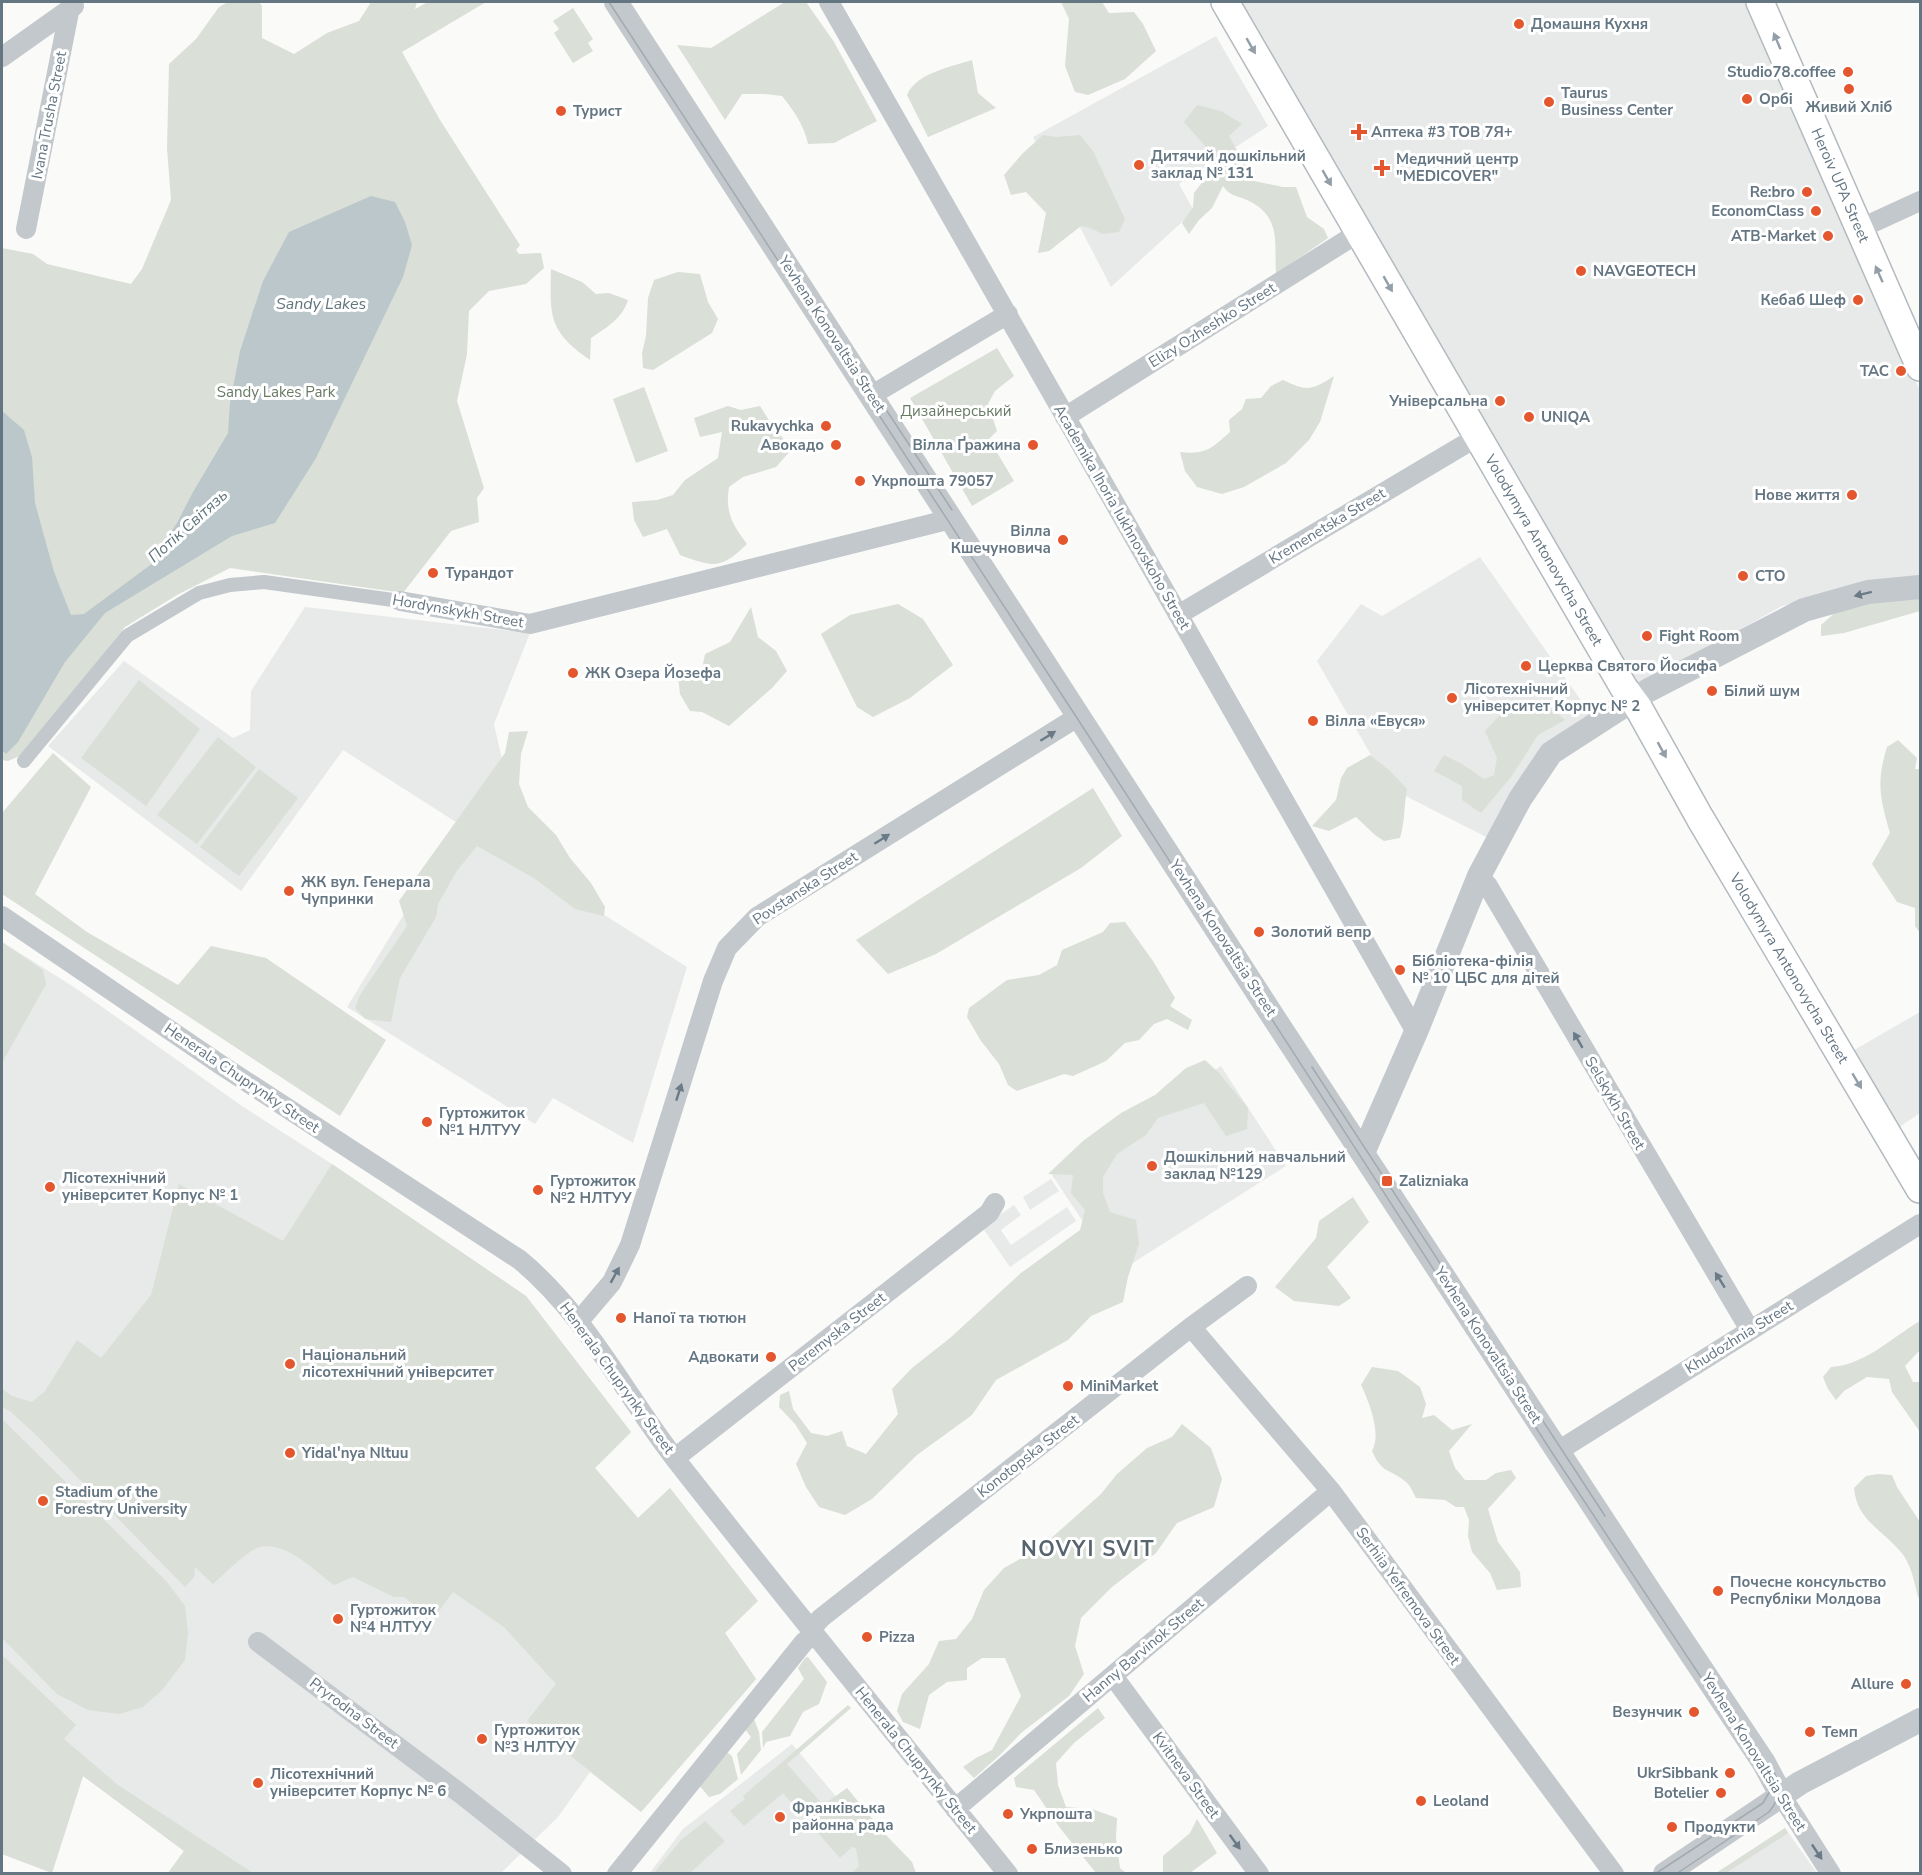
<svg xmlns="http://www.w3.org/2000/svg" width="1922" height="1875" viewBox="0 0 1922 1875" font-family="'Nunito Sans',sans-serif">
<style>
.built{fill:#e8e9e9}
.green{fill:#dadfd7}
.water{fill:#bbc7cb}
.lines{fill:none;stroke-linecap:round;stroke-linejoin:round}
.secondary-casing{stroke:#b3babf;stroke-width:30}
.pedestrian{stroke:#c3c8cc;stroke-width:14}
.minor{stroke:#c3c8cc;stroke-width:20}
.tertiary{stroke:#c3c8cc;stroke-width:24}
.secondary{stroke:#fff;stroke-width:27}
.tram{stroke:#a2aab0;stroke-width:1.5}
.oneway{fill:#939fa8}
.oneway2{fill:#6a7a87}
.poi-dot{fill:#e4572e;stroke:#fff;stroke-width:2}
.labels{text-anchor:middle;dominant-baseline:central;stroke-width:6;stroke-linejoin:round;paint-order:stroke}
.poi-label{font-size:15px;font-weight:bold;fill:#657683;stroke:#fff;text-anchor:start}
.street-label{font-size:15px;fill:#657683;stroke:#fff}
.park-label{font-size:15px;fill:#687a64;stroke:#fff}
.water-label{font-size:16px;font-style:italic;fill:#60757c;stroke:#fff}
.district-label{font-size:21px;font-weight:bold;letter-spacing:1.5px;fill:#57646e;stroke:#fff}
</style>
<rect width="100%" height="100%" fill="#fafaf8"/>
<path class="built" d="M1234 2H1748L1920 391V579L1857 587 1782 606 1636 688Z
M1216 36 1268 126 1179 184 1194 211 1111 287 1033 137Z
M1480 557 1592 716 1490 839 1390 788 1317 661 1361 604 1382 616Z
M305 607 530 633 494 724 509 790 460 824 687 967 633 1143 553 1098 535 1124 347 1007 459 824 343 750 241 891 48 746 124 661 233 738 250 730 251 691Z
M2 942 74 987 242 1106 332 1164 526 1296 631 1432 595 1468 638 1518 670 1488 757 1601 725 1633 756 1679 641 1812 590 1772 558 1817 501 1873H168L184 1851 83 1776 52 1873 2 1854Z
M1920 1012V1113L1895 1130 1849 1053Z
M1221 1066 1286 1166 1117 1273 1052 1175Z
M1051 1179 1059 1191 1030 1210 1023 1197Z
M1014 1205 1021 1215 1001 1230 1011 1245 1067 1207 1076 1221 1010 1267 982 1227Z
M792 1744 901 1874H649L683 1829Z
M1785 1828 1817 1873 1716 1874Z"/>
<path class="green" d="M228 2H259L262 6V38L294 54 327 33 359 21 371 2H417L415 9 428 2H486L402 52 440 120 520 245 516 250 519 254 541 253 544 268 526 284 489 291 469 311 467 354 457 401 484 488 477 498 479 522 451 531 403 593 230 568 177 595 125 627 22 755 8 761 2 760V248L33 254 47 264 131 284 142 269 171 200 167 148 169 64 196 39 219 7Z
M785 2H806L834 42 877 121 834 143 808 144C804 125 794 111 782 96L765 94H742L725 120 677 45 711 48Z
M1061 2H1102L1109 13 1134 12 1143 24 1156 51 1125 79 1088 95 1075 92 1065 66 1069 19Z
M573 8 593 39 588 43 593 51 573 63 554 33 559 29 553 21Z
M972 60 978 93 996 108 928 137 907 95C916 73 951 67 972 60Z
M1197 105 1221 111 1242 124 1229 136 1254 181 1283 187H1296L1307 217 1324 229 1328 238 1276 274C1274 243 1282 216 1247 200 1236 195 1231 197 1223 186L1212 208 1199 220 1189 234 1182 223 1193 207 1194 193 1214 167 1205 146 1184 122Z
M1043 135 1057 137 1080 135 1093 151 1125 219 1119 232 1103 234 1090 228 1081 226 1049 251 1038 253 1046 213 1026 192 1011 195 1004 175 1023 153Z
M551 269 582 282 596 294 609 293 628 300C622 319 607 327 591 338L590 360C548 331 550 316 551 269Z
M678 272 700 274 708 302 718 319 712 333 653 370 643 368 642 353 646 336 648 298 654 280Z
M997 348 1014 376 995 391 988 404 997 431 989 439 1014 481 972 506 910 398Z
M1334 376 1320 422 1309 440 1286 463 1244 487 1222 494 1197 487 1185 471 1180 452C1206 455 1212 448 1230 432L1229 420 1242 409 1246 399 1261 398 1271 386 1283 380C1308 392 1312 390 1334 376Z
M644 387 668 451 636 463 613 399Z
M728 406 741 410 760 406 772 425 792 449 776 467 743 477 729 487C725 512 732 524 747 544 720 570 714 567 680 555L667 529 643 537 634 520 632 502 657 500 673 495 685 480 718 458 722 432 700 437 694 418Z
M1920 598V611L1844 633 1821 636V625L1837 611 1871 603Z
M898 604 923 619 953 665 910 698 873 717 857 707 821 634 850 615Z
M751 607 758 637 776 651 787 671 772 688 729 726 702 712 690 711 680 694 678 676 701 674 705 654 730 642Z
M139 680 200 729 146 806 81 758Z
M1510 704 1530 711 1554 710 1565 720 1538 735 1511 777 1481 813 1462 800V786L1434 771 1444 755 1462 764 1484 779 1494 775 1497 758 1485 731Z
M528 731 521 754 519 784 528 807 556 835 570 858 591 883 605 907 604 916 575 909 534 878 477 846 456 872 438 904 436 917 400 978 391 1022 365 1019 355 1008 360 995 407 926 399 901 505 753 509 732Z
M218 737 256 767 197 844 157 815Z
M1898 740 1917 758 1915 769H1920V933L1915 926V908L1897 902 1872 864 1890 833C1880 798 1876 783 1887 747Z
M53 753 91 787 35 894 87 932 178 985 211 946 266 958 386 1040 340 1116 2 894V813Z
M1370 755 1390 771 1407 789C1404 805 1405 822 1400 838L1384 841 1375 835 1356 817 1329 831 1312 826 1336 800 1341 778 1347 768Z
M259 769 298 798 239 876 200 847Z
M1093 788 1122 836 1081 868 936 954 888 974 856 940Z
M1125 922 1153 961 1175 998 1170 1006 1192 1020 1188 1030 1167 1019 1154 1024 1139 1040 1125 1043 1106 1061 1073 1076 1064 1074 1017 1091 1008 1085 999 1064 981 1041 967 1017 969 1008 1007 980 1039 975 1057 965 1062 950 1103 932 1110 923Z
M2 942 43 970 46 984 2 1063Z
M1205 1060 1219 1073 1248 1108 1247 1129 1226 1136 1204 1103 1158 1118 1146 1135 1117 1154 1103 1177V1193L1110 1212 1136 1220 1139 1244 1128 1277 1123 1302 1091 1316 1068 1340 996 1380 972 1415 917 1455 872 1499 845 1515 819 1507 806 1487 796 1464 807 1443 795 1424 779 1407 780 1395 789 1391 793 1409 811 1433 827 1436 842 1431 847 1446 866 1454 898 1414 892 1389 912 1368 950 1338 1021 1273 1080 1230 1085 1210 1071 1193 1073 1175 1048 1174 1083 1141 1121 1113 1155 1095 1186 1068Z
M332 1164 526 1296 631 1432 595 1468 638 1518 670 1488 758 1601 725 1633 756 1679 641 1812 527 1721 556 1684 504 1627 453 1592 433 1619 404 1597H394L353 1577 334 1585C315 1571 283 1538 257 1548 246 1552 223 1575 213 1584L195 1567 194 1577 185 1587 37 1436 10 1411 2 1407V1389L12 1396 32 1402 45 1391 77 1340 101 1358 151 1295 179 1184 283 1241Z
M1353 1197 1369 1222 1327 1267 1351 1298 1339 1306 1294 1301 1275 1287 1316 1238 1319 1221Z
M1920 1321V1350L1905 1366 1913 1382H1919L1920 1387V1432L1892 1392 1889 1379 1867 1377 1844 1391 1836 1400 1828 1389 1823 1377 1831 1367C1865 1365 1891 1338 1920 1321Z
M1372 1367 1398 1371 1420 1387 1426 1404 1422 1418 1434 1415 1452 1430 1472 1424 1449 1451 1455 1468 1465 1480H1486L1496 1473 1511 1470 1516 1478 1488 1509 1498 1542 1520 1572 1521 1587 1497 1590 1490 1573 1472 1552 1468 1536 1469 1520 1464 1507H1456L1445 1500 1416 1498C1413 1493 1411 1486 1406 1482 1389 1468 1382 1474 1372 1451 1382 1434 1369 1402 1361 1385Z
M2 1419 167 1582 185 1606 188 1633 185 1660 162 1690 143 1707 119 1714 88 1710 57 1694 2 1638Z
M1182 1424 1211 1448 1222 1479 1214 1507 1177 1523 1156 1553 1112 1587 1081 1618 1075 1646 1084 1674 1069 1696 1021 1733 1000 1755 974 1778 963 1767 976 1758 992 1750 1021 1696 1005 1658H982L967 1668V1680L947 1682 929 1695 920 1729 903 1722 897 1711 902 1694 929 1664 939 1641 956 1639 972 1619 984 1590 1004 1568 1040 1548 1101 1494 1117 1474 1147 1448 1172 1437Z
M1878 1474 1892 1475 1897 1487 1920 1522V1598L1918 1597C1914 1581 1911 1562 1899 1550 1880 1528 1857 1520 1854 1488L1866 1476Z
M2 1655 76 1725 64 1739 118 1785 253 1873H168L184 1851 83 1776 52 1873 2 1854Z
M808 1657 827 1682 819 1704 803 1712 790 1736 766 1742 763 1748 762 1732 804 1679 798 1668 805 1658Z
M848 1705 851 1708 787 1764 823 1805 847 1788 884 1833 912 1862 916 1873H852L859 1866 856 1848 852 1847 840 1858 783 1793 744 1826 730 1811 745 1799 743 1796Z
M1098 1708 1105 1718 1074 1743 1056 1763 1058 1785 1066 1807 1092 1809 1117 1818 1116 1838 1120 1868 1126 1873H1096L1060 1828 1034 1790 1016 1787 1014 1778Z
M754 1719 759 1732 761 1750 741 1775 737 1754 751 1737 744 1728Z
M724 1750 732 1756 738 1779 720 1794 709 1797 698 1784Z
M1197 1819 1217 1853 1190 1873H1163V1856L1190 1833Z
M705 1821 725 1841 690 1873H654L681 1840Z
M1785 1828 1788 1833 1726 1873H1716Z"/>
<path class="water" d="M371 196 395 202 405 222 412 245 403 277 316 458 275 523 232 536 105 613 65 662 18 742 6 754 2 750V411L24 430 32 457 35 503 54 572 71 615 84 614 153 563 155 549 169 535 177 523 193 492 228 433 230 403 240 351 263 281 289 232Z"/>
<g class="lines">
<defs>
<g id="secondary">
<path id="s1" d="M1225 2 1624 688 1638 707 1700 818 1920 1189"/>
<path id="s2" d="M1760 2 1920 367"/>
</g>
</defs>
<use href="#secondary" class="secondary-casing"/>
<path class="pedestrian" d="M24 761 127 636 199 593 230 585 264 582 400 601"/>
<path class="minor" d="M829 2 1416 1032
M2 57 74 6
M26 229 71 2
M1859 229 1920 201
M872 395 1008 314
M1065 417 1358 233
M400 601 530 624 951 519
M1178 615 1477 437
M1479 876 1488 886 1750 1330
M2 916 221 1065 520 1260C586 1315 624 1393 676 1460 785 1599 897 1736 1008 1874
M579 1321 612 1282 630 1245 713 981 727 948 757 917 1079 716
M1191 1327 1331 1491 1614 1874
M1558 1451 1920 1224
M675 1458 989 1213 995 1203
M811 1629 821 1618 1191 1327 1247 1286
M258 1642 461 1794 562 1874
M1113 1676 1259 1874
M1781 1795 1831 1874
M955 1809 1331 1491
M617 1874 804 1642 814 1634"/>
<path class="tertiary" d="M616 2 1274 1018 1650 1592 1764 1763 1781 1795
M1363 1153 1416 1032 1479 876 1520 799 1551 753 1647 691 1804 610 1868 592 1920 587
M1665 1874 1800 1783 1920 1720"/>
<use href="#secondary" class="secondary"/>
<path class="tram" d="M609 2 1077 718 1553 1454 1769 1780 1770 1791 1763 1803 1655 1874
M843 344 952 510
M1312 1067 1605 1516
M1676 1874 1769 1812C1781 1797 1782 1785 1772 1769"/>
</g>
<defs><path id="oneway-solid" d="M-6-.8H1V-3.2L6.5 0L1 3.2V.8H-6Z" transform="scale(1.5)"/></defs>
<g class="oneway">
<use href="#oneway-solid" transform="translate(1777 41) rotate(-113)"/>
<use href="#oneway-solid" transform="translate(1251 46) rotate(60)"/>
<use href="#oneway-solid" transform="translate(1327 178) rotate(60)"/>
<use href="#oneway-solid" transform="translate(1879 274) rotate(-114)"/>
<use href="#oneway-solid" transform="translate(1388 284) rotate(60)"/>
<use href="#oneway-solid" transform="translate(1662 750) rotate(61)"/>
<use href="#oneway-solid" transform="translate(1857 1081) rotate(59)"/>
</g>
<g class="oneway2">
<use href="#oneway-solid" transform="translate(1863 594) rotate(166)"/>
<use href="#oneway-solid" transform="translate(1048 736) rotate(-32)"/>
<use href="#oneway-solid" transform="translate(882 839) rotate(-32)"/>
<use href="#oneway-solid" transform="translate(1578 1040) rotate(-120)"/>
<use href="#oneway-solid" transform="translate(679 1092) rotate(-72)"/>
<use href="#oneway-solid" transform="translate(615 1275) rotate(-61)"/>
<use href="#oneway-solid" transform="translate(1720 1280) rotate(-122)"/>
<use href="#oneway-solid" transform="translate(1235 1842) rotate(54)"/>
<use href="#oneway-solid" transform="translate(1817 1852) rotate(56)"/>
</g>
<g class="poi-dot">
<circle cx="1519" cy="24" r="6"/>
<circle cx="1848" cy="72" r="6"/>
<circle cx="1849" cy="89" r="6"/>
<circle cx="1747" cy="99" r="6"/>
<circle cx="1549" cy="102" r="6"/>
<circle cx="561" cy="111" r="6"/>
<path d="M1356 123h6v6h6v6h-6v6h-6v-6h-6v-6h6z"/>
<circle cx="1139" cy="165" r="6"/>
<path d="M1379 159h6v6h6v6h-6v6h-6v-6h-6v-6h6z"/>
<circle cx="1807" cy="192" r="6"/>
<circle cx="1816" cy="211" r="6"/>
<circle cx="1828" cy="236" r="6"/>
<circle cx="1581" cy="271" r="6"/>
<circle cx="1858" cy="300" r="6"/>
<circle cx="1901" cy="371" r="6"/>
<circle cx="1500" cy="401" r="6"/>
<circle cx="1529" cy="417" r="6"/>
<circle cx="826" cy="426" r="6"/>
<circle cx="836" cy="445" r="6"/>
<circle cx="1033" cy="445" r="6"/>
<circle cx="860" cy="481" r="6"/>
<circle cx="1852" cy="495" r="6"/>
<circle cx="1063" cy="540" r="6"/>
<circle cx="433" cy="573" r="6"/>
<circle cx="1743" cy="576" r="6"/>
<circle cx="1647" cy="636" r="6"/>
<circle cx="1526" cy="666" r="6"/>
<circle cx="573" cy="673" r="6"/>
<circle cx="1712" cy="691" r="6"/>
<circle cx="1452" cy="698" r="6"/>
<circle cx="1313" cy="721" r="6"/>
<circle cx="289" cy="891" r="6"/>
<circle cx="1259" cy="932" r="6"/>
<circle cx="1400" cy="970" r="6"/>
<circle cx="427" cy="1122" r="6"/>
<circle cx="1152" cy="1166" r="6"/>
<rect x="1381" y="1175" width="12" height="12" rx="3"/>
<circle cx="50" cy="1187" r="6"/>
<circle cx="538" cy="1190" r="6"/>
<circle cx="621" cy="1318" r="6"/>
<circle cx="771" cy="1357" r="6"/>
<circle cx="290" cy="1364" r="6"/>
<circle cx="1068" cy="1386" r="6"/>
<circle cx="290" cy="1453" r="6"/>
<circle cx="43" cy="1501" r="6"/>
<circle cx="1718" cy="1591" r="6"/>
<circle cx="338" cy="1619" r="6"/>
<circle cx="867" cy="1637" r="6"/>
<circle cx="1906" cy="1684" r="6"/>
<circle cx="1694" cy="1712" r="6"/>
<circle cx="1810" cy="1732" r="6"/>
<circle cx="482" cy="1739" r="6"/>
<circle cx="1730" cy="1773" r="6"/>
<circle cx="258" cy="1783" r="6"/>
<circle cx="1721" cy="1793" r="6"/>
<circle cx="1421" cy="1801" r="6"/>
<circle cx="1008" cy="1814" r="6"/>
<circle cx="780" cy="1817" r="6"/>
<circle cx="1672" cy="1827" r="6"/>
<circle cx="1032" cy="1849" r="6"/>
</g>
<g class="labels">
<g class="poi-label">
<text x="1531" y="24">Домашня Кухня</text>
<text x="1836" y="72" text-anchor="end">Studio78.coffee</text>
<text x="1561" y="93">Taurus<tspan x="1561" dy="17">Business Center</tspan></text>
<text x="1759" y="99">Орбі</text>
<text x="1849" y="107" text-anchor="middle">Живий Хліб</text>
<text x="573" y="111">Турист</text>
<text x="1371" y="132">Аптека #3 ТОВ 7Я+</text>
<text x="1151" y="156">Дитячий дошкільний<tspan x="1151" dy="17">заклад № 131</tspan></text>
<text x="1396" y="159">Медичний центр<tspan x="1396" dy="17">"MEDICOVER"</tspan></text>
<text x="1795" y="192" text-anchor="end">Re:bro</text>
<text x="1804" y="211" text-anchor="end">EconomClass</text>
<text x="1816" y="236" text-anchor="end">ATB-Market</text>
<text x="1593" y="271">NAVGEOTECH</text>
<text x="1846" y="300" text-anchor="end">Кебаб Шеф</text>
<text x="1889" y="371" text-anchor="end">ТАС</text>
<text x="1488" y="401" text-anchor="end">Універсальна</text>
<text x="1541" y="417">UNIQA</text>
<text x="814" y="426" text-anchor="end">Rukavychka</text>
<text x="824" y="445" text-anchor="end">Авокадо</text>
<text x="1021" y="445" text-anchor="end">Вілла Ґражина</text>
<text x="872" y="481">Укрпошта 79057</text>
<text x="1840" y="495" text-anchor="end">Нове життя</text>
<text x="1051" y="531" text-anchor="end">Вілла<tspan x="1051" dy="17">Кшечуновича</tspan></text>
<text x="445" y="573">Турандот</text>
<text x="1755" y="576">СТО</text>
<text x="1659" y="636">Fight Room</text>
<text x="1538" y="666">Церква Святого Йосифа</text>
<text x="585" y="673">ЖК Озера Йозефа</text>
<text x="1464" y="689">Лісотехнічний<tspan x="1464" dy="17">університет Корпус № 2</tspan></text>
<text x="1724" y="691">Білий шум</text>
<text x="1325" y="721">Вілла «Евуся»</text>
<text x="301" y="882">ЖК вул. Генерала<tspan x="301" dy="17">Чупринки</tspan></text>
<text x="1271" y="932">Золотий вепр</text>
<text x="1412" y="961">Бібліотека-філія<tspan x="1412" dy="17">№ 10 ЦБС для дітей</tspan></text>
<text x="439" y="1113">Гуртожиток<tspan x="439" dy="17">№1 НЛТУУ</tspan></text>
<text x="1164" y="1157">Дошкільний навчальний<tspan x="1164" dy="17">заклад №129</tspan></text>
<text x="62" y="1178">Лісотехнічний<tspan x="62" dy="17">університет Корпус № 1</tspan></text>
<text x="550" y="1181">Гуртожиток<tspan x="550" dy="17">№2 НЛТУУ</tspan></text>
<text x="1399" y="1181">Zalizniaka</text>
<text x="633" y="1318">Напої та тютюн</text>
<text x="302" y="1355">Національний<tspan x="302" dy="17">лісотехнічний університет</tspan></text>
<text x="759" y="1357" text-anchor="end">Адвокати</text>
<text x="1080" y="1386">MiniMarket</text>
<text x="302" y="1453">Yidalʹnya Nltuu</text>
<text x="55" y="1492">Stadium of the<tspan x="55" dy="17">Forestry University</tspan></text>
<text x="1730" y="1582">Почесне консульство<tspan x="1730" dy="17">Республіки Молдова</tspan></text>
<text x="350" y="1610">Гуртожиток<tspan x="350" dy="17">№4 НЛТУУ</tspan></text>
<text x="879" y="1637">Pizza</text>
<text x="1894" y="1684" text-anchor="end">Allure</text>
<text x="1682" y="1712" text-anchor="end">Везунчик</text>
<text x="494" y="1730">Гуртожиток<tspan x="494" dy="17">№3 НЛТУУ</tspan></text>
<text x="1822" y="1732">Темп</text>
<text x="1718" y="1773" text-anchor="end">UkrSibbank</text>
<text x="270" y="1774">Лісотехнічний<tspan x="270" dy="17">університет Корпус № 6</tspan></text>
<text x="1709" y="1793" text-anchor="end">Botelier</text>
<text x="1433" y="1801">Leoland</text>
<text x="792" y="1808">Франківська<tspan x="792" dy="17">районна рада</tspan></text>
<text x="1020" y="1814">Укрпошта</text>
<text x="1684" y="1827">Продукти</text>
<text x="1044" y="1849">Близенько</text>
</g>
<g class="street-label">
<text transform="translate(49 115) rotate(-79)">Ivana Trusha Street</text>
<text stroke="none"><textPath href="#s2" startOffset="200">Heroiv UPA Street</textPath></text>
<text transform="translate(1212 325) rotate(-32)">Elizy Ozheshko Street</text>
<text transform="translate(832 334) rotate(57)">Yevhena Konovaltsia Street</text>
<text transform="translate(1122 517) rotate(60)">Academika Ihoria Iukhnovskoho Street</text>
<text transform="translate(1327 526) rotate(-31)">Kremenetska Street</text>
<text stroke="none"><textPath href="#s1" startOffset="634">Volodymyra Antonovycha Street</textPath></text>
<text transform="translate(458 611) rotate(10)">Hordynskykh Street</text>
<text transform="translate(805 888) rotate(-33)">Povstanska Street</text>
<text transform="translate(1223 938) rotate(57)">Yevhena Konovaltsia Street</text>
<text stroke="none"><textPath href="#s1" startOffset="1119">Volodymyra Antonovycha Street</textPath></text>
<text transform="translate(242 1078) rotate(34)">Henerala Chuprynky Street</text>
<text transform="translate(1615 1103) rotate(60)">Selskykh Street</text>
<text transform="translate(837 1332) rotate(-38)">Peremyska Street</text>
<text transform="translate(1739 1337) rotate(-32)">Khudozhnia Street</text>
<text transform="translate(1488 1345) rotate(57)">Yevhena Konovaltsia Street</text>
<text transform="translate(617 1378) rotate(54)">Henerala Chuprynky Street</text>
<text transform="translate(1028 1456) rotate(-38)">Konotopska Street</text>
<text transform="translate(1408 1596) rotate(54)">Serhiia Yefremova Street</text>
<text transform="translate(1143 1650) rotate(-40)">Hanny Barvinok Street</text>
<text transform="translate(354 1713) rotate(37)">Pryrodna Street</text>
<text transform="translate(1754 1752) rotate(58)">Yevhena Konovaltsia Street</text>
<text transform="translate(916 1760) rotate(51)">Henerala Chuprynky Street</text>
<text transform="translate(1186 1775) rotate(54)">Kvitneva Street</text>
</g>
<g class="park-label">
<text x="276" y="392">Sandy Lakes Park</text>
<text x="956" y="411">Дизайнерський</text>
</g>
<g class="water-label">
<text x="321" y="304">Sandy Lakes</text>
<text transform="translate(188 526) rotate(-42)">Потік Світязь</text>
</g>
<g class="district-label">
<text x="1088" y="1549">NOVYI SVIT</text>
</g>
</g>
<rect width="1922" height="1875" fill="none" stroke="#657683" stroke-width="6"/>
</svg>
